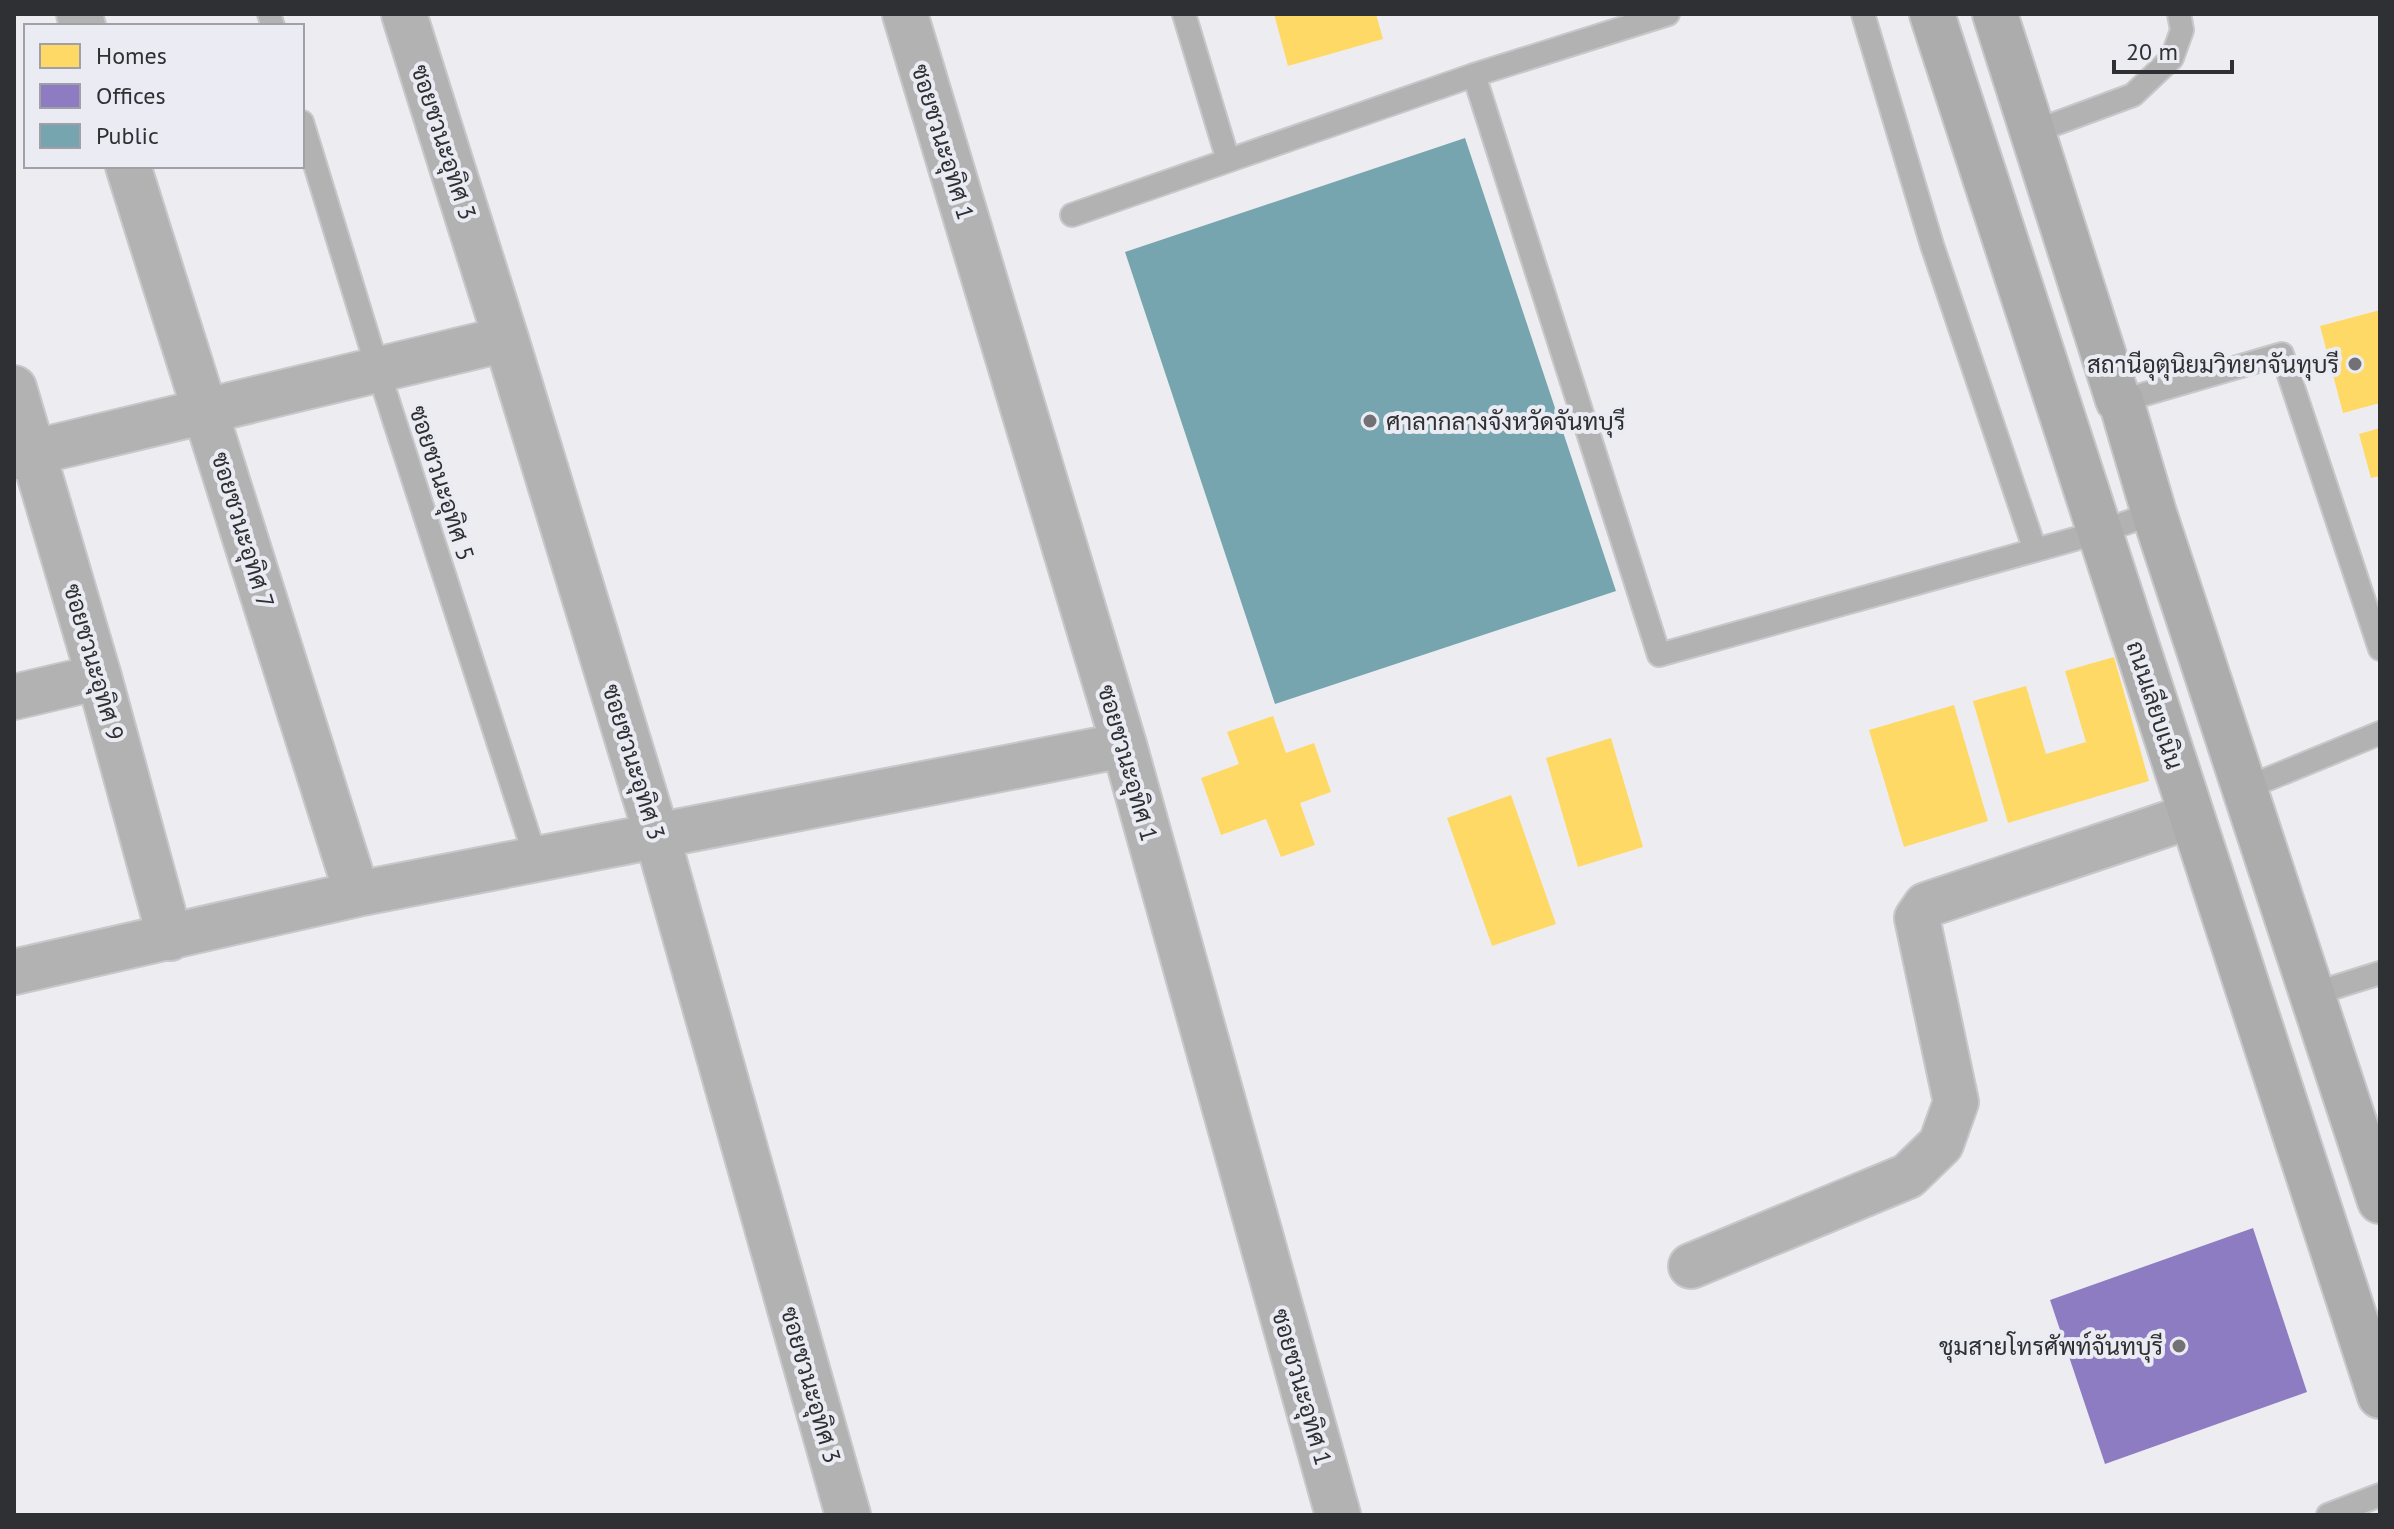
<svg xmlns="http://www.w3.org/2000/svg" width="2394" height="1529" viewBox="0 0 2394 1529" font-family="'PT Sans',Sarabun,sans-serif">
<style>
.homes{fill:#ffd966}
.offices{fill:#8e7cc3}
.public{fill:#76a5af}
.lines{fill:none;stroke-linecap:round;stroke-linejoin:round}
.lane-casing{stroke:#c8c8ca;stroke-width:26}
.street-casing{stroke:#c8c8ca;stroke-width:48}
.primary-casing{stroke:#c8c8ca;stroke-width:48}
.lane{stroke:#b2b2b3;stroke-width:22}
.street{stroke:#b2b2b3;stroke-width:44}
.primary{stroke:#abacab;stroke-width:44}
.poi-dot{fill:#727276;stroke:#ebebf3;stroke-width:3}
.labels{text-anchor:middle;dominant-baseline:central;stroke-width:8;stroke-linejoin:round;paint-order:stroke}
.street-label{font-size:24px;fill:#2f3033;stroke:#ebebf3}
.poi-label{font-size:24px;fill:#2f3033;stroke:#ebebf3;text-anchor:end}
</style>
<rect width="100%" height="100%" fill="#ededf1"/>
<path class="homes" d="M1274 14H1376L1383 39 1288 66Z
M2380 310V403L2343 413 2320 326Z
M2380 428V476L2371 478 2359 434Z
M2114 657 2149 781 2008 823 1973 701 2026 686 2046 754 2086 742 2065 671Z
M1954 705 1988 821 1904 847 1869 730Z
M1273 716 1286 753 1314 743 1331 792 1300 803 1315 845 1281 857 1266 819 1221 835 1201 778 1239 764 1227 732Z
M1611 738 1643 847 1578 867 1546 758Z
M1511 795 1556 924 1492 946 1447 818Z"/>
<path class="offices" d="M2253 1228 2307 1392 2105 1464 2050 1300Z"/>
<path class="public" d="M1465 138 1616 591 1275 704 1125 252Z"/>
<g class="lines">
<defs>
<path id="lane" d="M269 14 273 26
M1184 14 1228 160
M1668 14 1474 75 1659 655 2100 532 2154 513
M1863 14 1932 245 2035 550
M302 122 378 370 536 859
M2033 132 2133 95 2172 58 2182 30 2179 14
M1072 215 1474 75
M2121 401 2282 354 2380 649
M2246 788 2380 733
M2313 994 2380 973
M2328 1515 2380 1495"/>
<path id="street" d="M79 14 83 26
M404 14 506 339 657 836 848 1515
M905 14 1124 745 1338 1515
M128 166 357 894
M14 388 99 677 170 938
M14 457 506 339
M14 697 99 677
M14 972 357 894 1124 745
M1691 1266 1908 1176 1941 1144 1956 1102 1917 918 1926 905 2191 816"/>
<path id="primary" d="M1932 14 2380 1396
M1995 14 2118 400 2121 401 2154 513 2380 1201"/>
</defs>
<use href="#lane" class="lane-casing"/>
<use href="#street" class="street-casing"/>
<use href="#primary" class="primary-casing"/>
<use href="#lane" class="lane"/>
<use href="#street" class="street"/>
<use href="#primary" class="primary"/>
</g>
<g class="poi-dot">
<circle cx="2355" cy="364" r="8"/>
<circle cx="1370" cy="421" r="8"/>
<circle cx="2179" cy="1346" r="8"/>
</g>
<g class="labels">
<g class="street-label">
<text transform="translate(444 142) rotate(72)">ซอยชวนะอุทิศ 3</text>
<text transform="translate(943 142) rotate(73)">ซอยชวนะอุทิศ 1</text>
<text transform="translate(442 483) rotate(72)">ซอยชวนะอุทิศ 5</text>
<text transform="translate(243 530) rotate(73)">ซอยชวนะอุทิศ 7</text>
<text transform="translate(94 662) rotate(74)">ซอยชวนะอุทิศ 9</text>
<text transform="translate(2155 705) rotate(72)">ถนนเลียบเนิน</text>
<text transform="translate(634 762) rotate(73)">ซอยชวนะอุทิศ 3</text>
<text transform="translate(1128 763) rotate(74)">ซอยชวนะอุทิศ 1</text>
<text transform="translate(811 1385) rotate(74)">ซอยชวนะอุทิศ 3</text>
<text transform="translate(1302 1387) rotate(74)">ซอยชวนะอุทิศ 1</text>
</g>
<g class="poi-label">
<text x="2339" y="364">สถานีอุตุนิยมวิทยาจันทุบรี</text>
<text x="1386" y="421" text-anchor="start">ศาลากลางจังหวัดจันทบุรี</text>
<text x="2163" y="1346">ชุมสายโทรศัพท์จันทบุรี</text>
</g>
</g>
<rect width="2394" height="1529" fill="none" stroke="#2f3033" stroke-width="32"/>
<rect x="24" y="24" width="280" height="144" fill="#ebebf3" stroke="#a0a0a6" stroke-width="2"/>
<rect x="40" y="44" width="40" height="24" fill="#ffd966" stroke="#a0a0a6" stroke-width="2"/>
<text x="96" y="64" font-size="24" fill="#2f3033">Homes</text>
<rect x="40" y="84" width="40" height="24" fill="#8e7cc3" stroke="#a0a0a6" stroke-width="2"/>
<text x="96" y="104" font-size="24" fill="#2f3033">Offices</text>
<rect x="40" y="124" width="40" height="24" fill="#76a5af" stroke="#a0a0a6" stroke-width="2"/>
<text x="96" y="144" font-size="24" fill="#2f3033">Public</text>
<path d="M2114 60v12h118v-12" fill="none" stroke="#2f3033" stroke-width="4"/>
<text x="2126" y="60" font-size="24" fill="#2f3033" stroke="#ebebf3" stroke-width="6" paint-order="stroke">20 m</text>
</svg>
